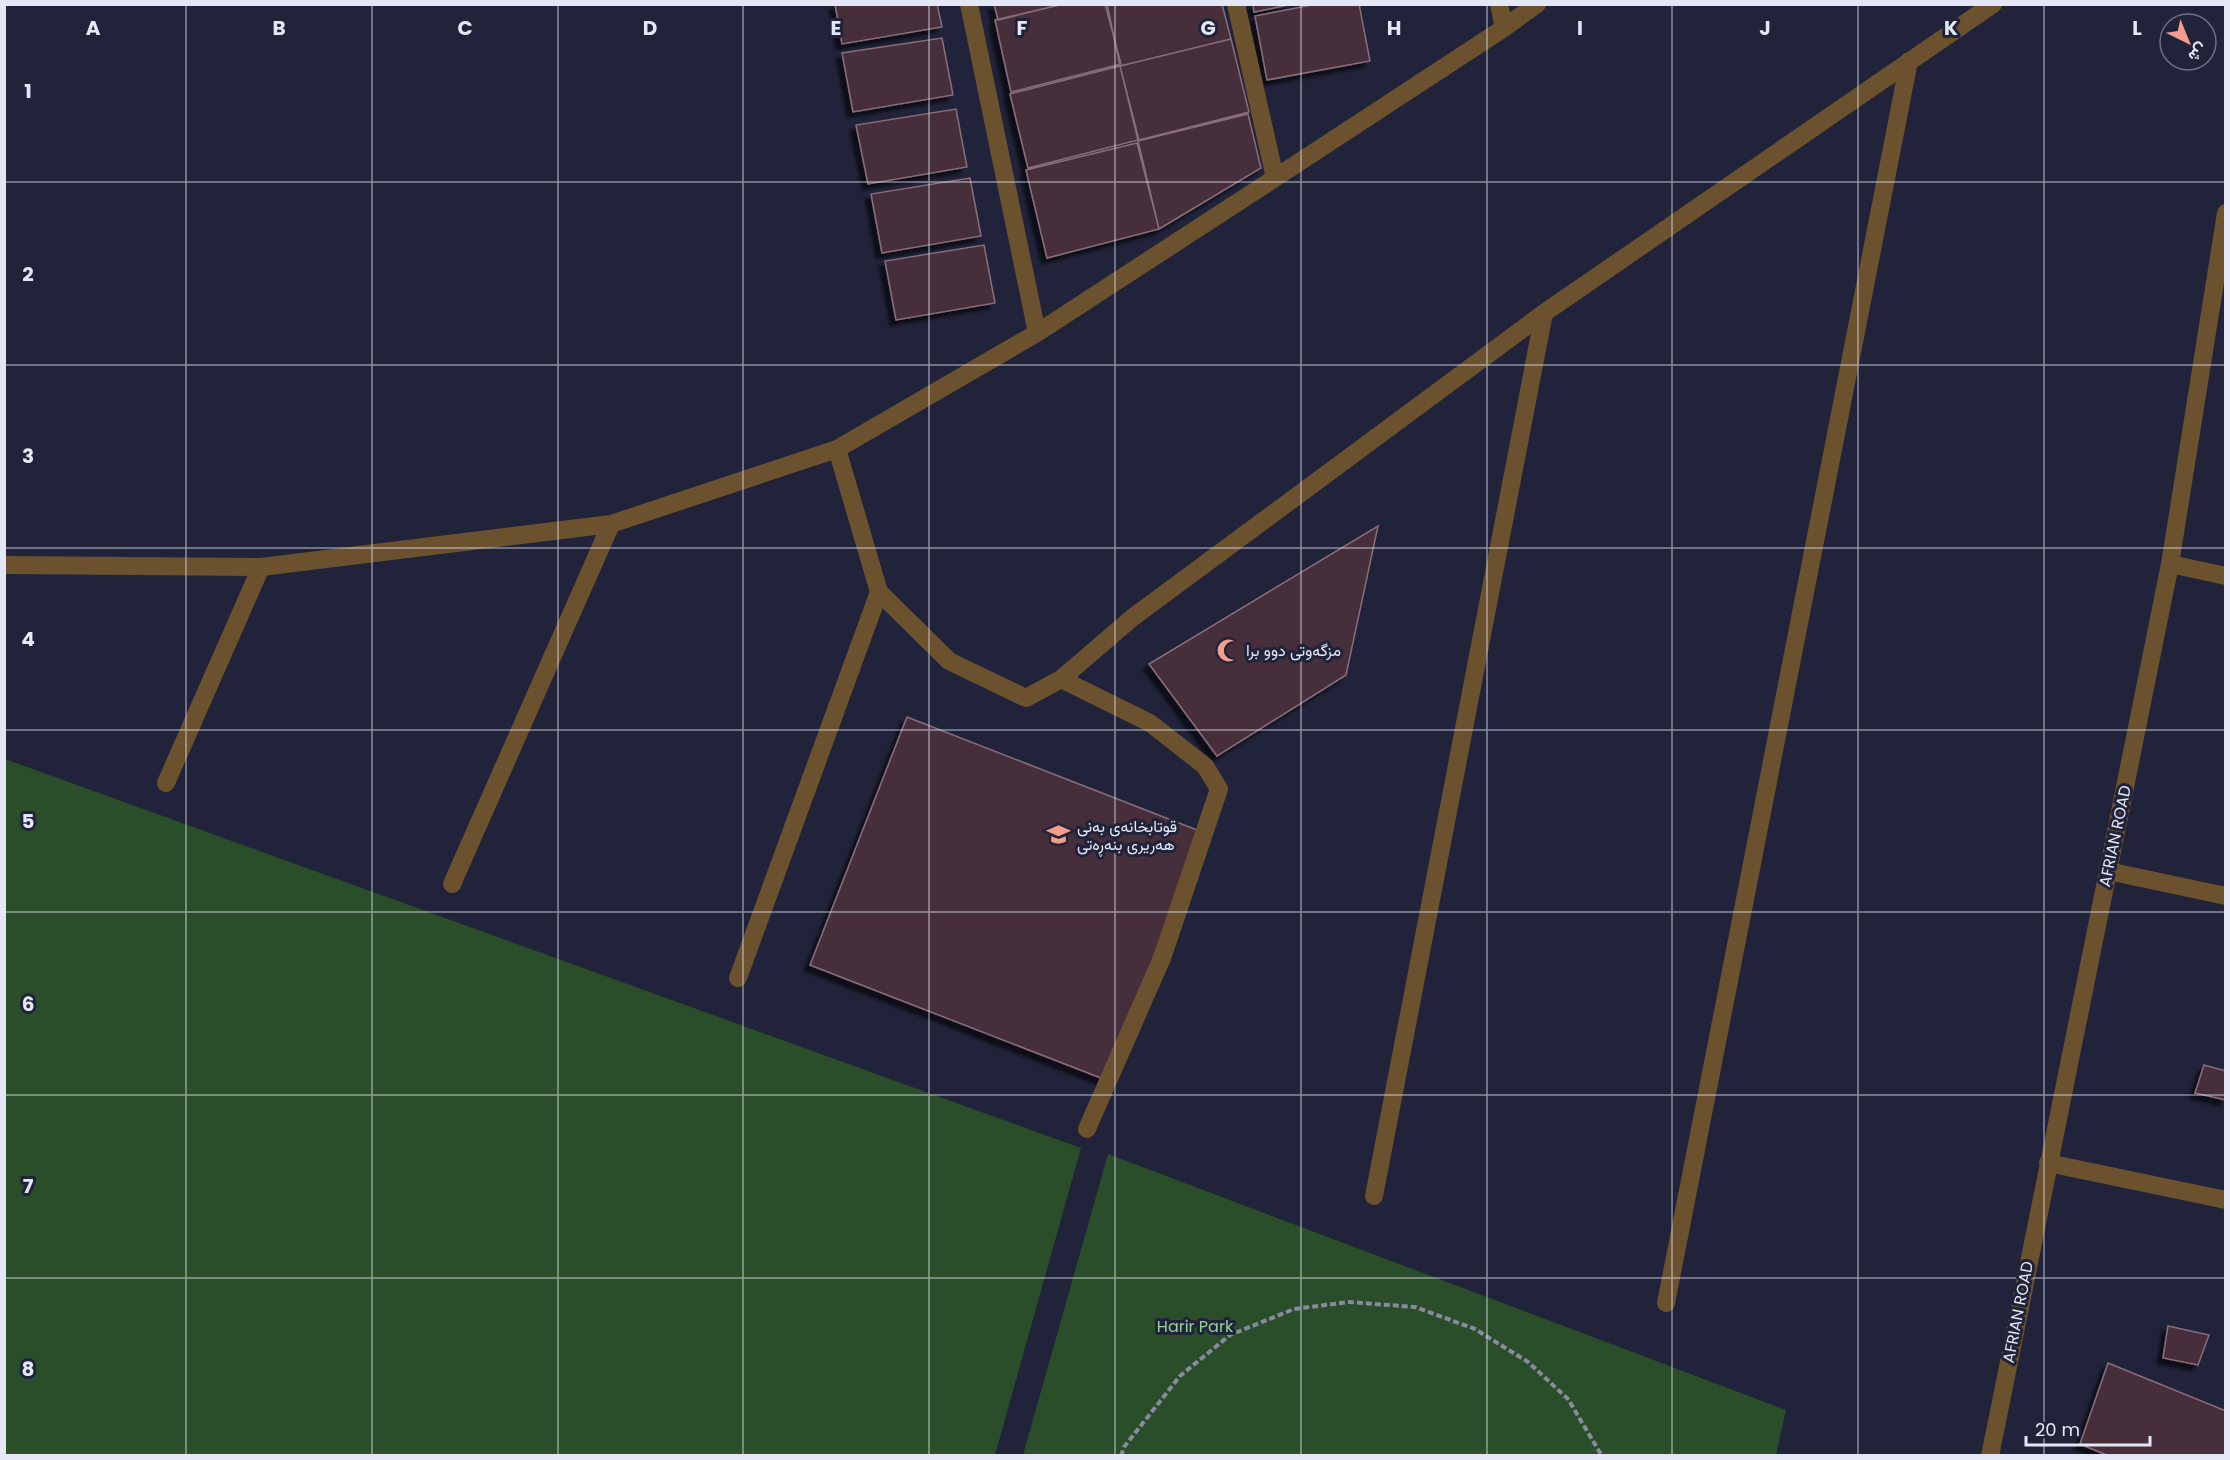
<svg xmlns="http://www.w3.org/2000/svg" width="2230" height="1460" viewBox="0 0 2230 1460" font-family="Poppins,Vazirmatn,sans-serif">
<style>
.green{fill:#2a4d2a}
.building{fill:#462d3a;stroke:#896d7b;stroke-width:1.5;filter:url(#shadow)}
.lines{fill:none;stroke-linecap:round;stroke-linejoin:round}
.path{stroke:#888b9d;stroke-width:4;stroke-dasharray:6 3;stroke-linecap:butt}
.minor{stroke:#6b512e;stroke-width:18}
.grid{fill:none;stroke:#e4e7f6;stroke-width:1.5;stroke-opacity:0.55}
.labels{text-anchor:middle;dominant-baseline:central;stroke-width:6;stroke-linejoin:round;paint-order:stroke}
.poi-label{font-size:16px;fill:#e4e7f6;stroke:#202339;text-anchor:start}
.street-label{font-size:16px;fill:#e4e7f6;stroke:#202339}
.park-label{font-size:16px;fill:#95d395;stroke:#202339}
.grid-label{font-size:20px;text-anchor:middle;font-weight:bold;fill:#e4e7f6;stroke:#202339;stroke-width:6;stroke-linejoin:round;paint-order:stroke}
</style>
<defs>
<filter id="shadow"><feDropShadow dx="-5.5" dy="5.5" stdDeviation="1.5" flood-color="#0009"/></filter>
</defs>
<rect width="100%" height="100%" fill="#202339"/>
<path class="green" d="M5 759 1081 1148 995 1455H5Z
M1108 1154 1786 1410 1776 1455H1023Z"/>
<path class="building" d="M835 4H937L942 27 842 44Z
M994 4H1063L998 20Z
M1064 4H1105L1121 64 1011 92 995 20Z
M1107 4H1222L1231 39 1120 66Z
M1253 4H1294L1254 12Z
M1317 4H1359L1370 61 1267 80 1255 16Z
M942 38 953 95 853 112 842 53Z
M1231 39 1249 112 1139 140 1120 66Z
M1120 66 1138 140 1028 168 1010 94Z
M956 109 967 167 868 184 856 125Z
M1248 114 1261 168 1159 229 1138 141Z
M1137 143 1159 229 1047 258 1026 170Z
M970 178 981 236 882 253 871 194Z
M984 245 995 303 896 320 885 261Z
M1378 526 1346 675 1217 756 1149 664Z
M907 717 1202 832 1106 1080 810 965Z
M2204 1065 2226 1071V1100L2195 1093Z
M2168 1326 2209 1335 2198 1365 2163 1358Z
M2108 1363 2226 1411V1456H2109L2080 1444Z"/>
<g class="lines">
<path class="path" d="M1121 1456 1124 1447 1180 1376 1230 1335 1294 1309 1349 1302 1415 1307 1475 1329 1528 1362 1568 1399 1602 1456"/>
<path class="minor" d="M969 4 1037 333 1275 178
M1236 4 1275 178 1504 28
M1499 4 1504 28 1537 4
M837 449 879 592 949 661 1026 698 1061 679 1132 618 1544 313
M2170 564 2226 576
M4 565 261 567 611 524 837 449 1037 333
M1061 679 1150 723 1205 766 1219 789 1162 958 1087 1129
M166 783 261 567
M2108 871 2226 896
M452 884 611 524
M738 978 879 592
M2048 1163 2226 1200
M1374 1196 1544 313 1993 4
M1666 1303 1909 61
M1990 1456 2170 564 2226 213"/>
</g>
<path class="grid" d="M186 4V1456M372 4V1456M558 4V1456M743 4V1456M929 4V1456M1115 4V1456M1301 4V1456M1487 4V1456M1672 4V1456M1858 4V1456M2044 4V1456M4 182H2226M4 365H2226M4 548H2226M4 730H2226M4 912H2226M4 1095H2226M4 1278H2226"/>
<defs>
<symbol id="mosque-bare" viewBox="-9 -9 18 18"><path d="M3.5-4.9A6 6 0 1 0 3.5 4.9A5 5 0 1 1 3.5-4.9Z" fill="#f49d8c" stroke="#202339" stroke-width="2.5" paint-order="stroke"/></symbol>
<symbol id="school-bare" viewBox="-9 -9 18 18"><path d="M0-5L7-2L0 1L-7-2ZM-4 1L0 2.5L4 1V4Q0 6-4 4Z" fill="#f49d8c" stroke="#202339" stroke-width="2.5" paint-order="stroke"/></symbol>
</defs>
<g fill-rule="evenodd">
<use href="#mosque-bare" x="1212" y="634" width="33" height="33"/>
<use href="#school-bare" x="1042" y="818" width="33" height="33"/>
</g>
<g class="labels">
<g class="poi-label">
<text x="1246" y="650">مزگەوتی دوو برا</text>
<text x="1077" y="826">قوتابخانەی بەنی<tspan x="1077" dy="18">هەریری بنەڕەتی</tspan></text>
</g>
<g class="street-label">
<text transform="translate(2115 836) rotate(-78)">AFRIAN ROAD</text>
<text transform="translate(2018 1312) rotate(-79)">AFRIAN ROAD</text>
</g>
<g class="park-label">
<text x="1195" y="1326">Harir Park</text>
</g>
</g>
<g class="grid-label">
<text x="93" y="35">A</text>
<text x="279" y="35">B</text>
<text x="465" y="35">C</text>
<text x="650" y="35">D</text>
<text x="836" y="35">E</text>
<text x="1022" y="35">F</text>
<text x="1208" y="35">G</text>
<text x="1394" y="35">H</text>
<text x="1580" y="35">I</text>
<text x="1765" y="35">J</text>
<text x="1951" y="35">K</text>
<text x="2137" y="35">L</text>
<text x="28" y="98">1</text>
<text x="28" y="281">2</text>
<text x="28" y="463">3</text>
<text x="28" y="646">4</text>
<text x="28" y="828">5</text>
<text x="28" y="1011">6</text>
<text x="28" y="1193">7</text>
<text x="28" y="1376">8</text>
</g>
<rect width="2230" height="1460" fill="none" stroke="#e4e7f6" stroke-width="12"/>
<g transform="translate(2188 42) rotate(137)"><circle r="28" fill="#202339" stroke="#6e7185" stroke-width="1.5"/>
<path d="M0-4.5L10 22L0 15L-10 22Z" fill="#f49d8c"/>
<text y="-9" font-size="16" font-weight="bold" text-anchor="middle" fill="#e4e7f6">ش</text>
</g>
<path d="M2026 1436v9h124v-9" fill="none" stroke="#e4e7f6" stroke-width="3"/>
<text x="2035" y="1436" font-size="18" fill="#e4e7f6" stroke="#202339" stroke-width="4.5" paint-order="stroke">20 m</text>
</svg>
